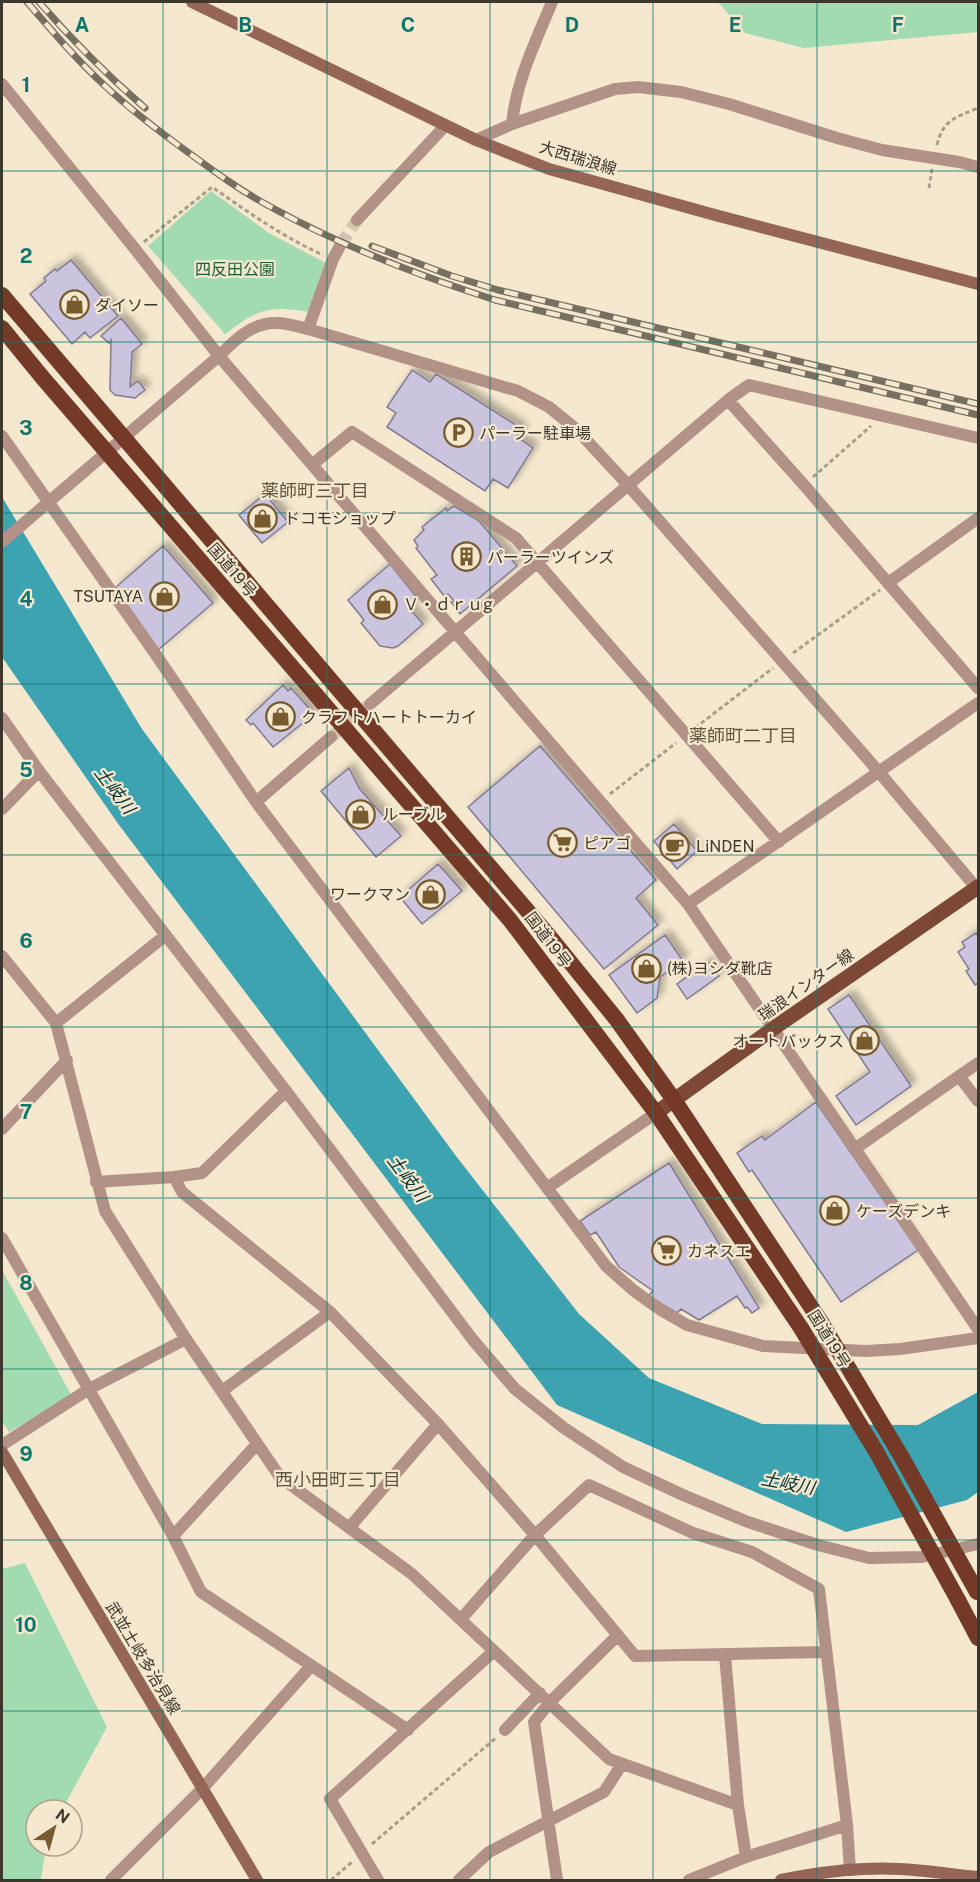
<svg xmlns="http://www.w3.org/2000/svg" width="980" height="1882" viewBox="0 0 980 1882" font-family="'Public Sans','Noto Sans JP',sans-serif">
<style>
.green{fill:#a2dbb0}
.water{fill:#3da3b1}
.building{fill:#cbc4de;stroke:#807a92;stroke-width:1.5;filter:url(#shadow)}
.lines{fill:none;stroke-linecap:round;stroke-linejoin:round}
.minor-tunnel{stroke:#d0c5ae;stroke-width:12;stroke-dasharray:12 6;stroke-linecap:butt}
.path{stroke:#a89e8b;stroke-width:3;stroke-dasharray:4.5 3;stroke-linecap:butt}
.minor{stroke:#b29187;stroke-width:12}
.tertiary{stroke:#b29187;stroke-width:12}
.secondary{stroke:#956658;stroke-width:12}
.primary{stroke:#7e4836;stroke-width:15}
.trunk{stroke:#743a27;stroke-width:16}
.rail-casing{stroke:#776f60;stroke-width:7}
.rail{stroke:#f5e8ce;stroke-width:4.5;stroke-dasharray:14;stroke-linecap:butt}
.trunk-bridge{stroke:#743a27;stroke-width:16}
.grid{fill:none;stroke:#0f766e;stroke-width:1.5;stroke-opacity:0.55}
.labels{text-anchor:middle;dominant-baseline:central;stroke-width:4.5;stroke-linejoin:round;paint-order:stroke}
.street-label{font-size:16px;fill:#3d382e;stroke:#f5e8ce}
.park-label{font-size:16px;fill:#1b6135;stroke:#f5e8ce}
.poi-label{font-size:16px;fill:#3d382e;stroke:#f5e8ce;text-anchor:start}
.neighbourhood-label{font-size:18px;fill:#615640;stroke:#f5e8ce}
.water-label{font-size:18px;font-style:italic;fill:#003238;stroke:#f5e8ce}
.grid-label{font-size:20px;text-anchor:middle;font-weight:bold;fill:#0f766e;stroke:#f5e8ce;stroke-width:4.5;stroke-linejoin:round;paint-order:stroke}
</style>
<defs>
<filter id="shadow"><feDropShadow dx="5.5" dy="-5.5" stdDeviation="3" flood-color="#0004"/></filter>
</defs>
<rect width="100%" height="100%" fill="#f5e8ce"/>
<path class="green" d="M718 2H978V32L804 48 745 33Z
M211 191 269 233 326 263 310 312C268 305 258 309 225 334L148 246Z
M2 1270 73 1398 9 1432 2 1421Z
M25 1563 107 1727 62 1810H36V1846H46L41 1880H2V1569Z"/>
<path class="water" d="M2 497 142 729 456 1156 579 1314 649 1378 762 1424 918 1425 978 1392V1492L967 1500 846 1532 557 1405 119 825 2 657Z"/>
<path class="building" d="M71 260 118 316 90 338 85 332 72 344 30 294 46 281 44 278 55 269 57 271Z
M121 318 142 344 132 352 130 387 138 381 145 390 135 398 115 395 110 390 111 340 109 343 101 336Z
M412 370 430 382 436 374 522 429 517 437 533 448 508 488 493 479 485 491 387 427 396 413 387 407Z
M265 494 288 522 262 543 239 515Z
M454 506 479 521 517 566 460 614 451 602 454 601 448 594 445 597 431 579 437 575 416 548 418 546 414 540 424 530 422 527 446 508 447 511Z
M163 546 213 603 158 650 115 588Z
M390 564 418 599 409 608 423 624 398 646 393 648 380 646 361 623 364 620 348 600Z
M283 685 288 691 291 688 314 714 273 747 253 723 251 725 246 720Z
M540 746 656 880 636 898 658 925 604 969 468 807Z
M349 768 359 788 401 836 376 857 321 791Z
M674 824 697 851 677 869 654 841Z
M438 864 462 891 422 924 400 897Z
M976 933 978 936V983L975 985 966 971 969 969 958 952 965 947 962 942Z
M665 935 683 961 660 977 657 998 637 1013 609 975Z
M708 962 719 976 687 999 677 984Z
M849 995 911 1086 856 1125 836 1096 870 1072 828 1009Z
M816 1102 918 1250 841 1302 752 1170 749 1172 737 1153 762 1136 765 1140Z
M669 1163 759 1308 752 1313 747 1307 745 1308 737 1296 699 1320 681 1309 677 1313 648 1296 653 1291 619 1267 596 1232 590 1235 580 1221Z"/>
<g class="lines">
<path class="minor-tunnel" d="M341 244 357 220
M331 737 370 704"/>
<path class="path" d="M937 145C943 119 957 117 978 108
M929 188 932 169
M144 242 212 187C248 212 283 237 323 255
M813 477 871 426
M793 653 880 590
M695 728 773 668
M610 794 676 743
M372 1844 497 1737
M331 1880 352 1862"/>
<path class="minor" d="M512 124 615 89 638 87 681 92 729 104 837 138 882 150 959 162 978 167
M476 140 512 124C516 81 536 41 552 2
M357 220 445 126
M308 329 333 259 341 244
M219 356 688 904 978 1329
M728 400 804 485 978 688
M2 436 152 649 256 802 606 1266 633 1290 661 1310 687 1325 763 1346 866 1351 900 1349 978 1338
M313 464 352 432 516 538 779 842
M888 583 978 518
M370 704 538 562 728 400 749 385 978 438
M2 718 39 771 286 1091 473 1340 515 1389 564 1428 623 1467 683 1495 748 1522 818 1545 869 1558 922 1557 978 1544
M256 802 331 737
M2 809 39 771
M688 904 978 703
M2 956 56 1023 105 1211 186 1339 280 1477 412 1574 609 1759 738 1805
M56 1023 166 935
M959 1076 978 1101
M2 1129 67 1060
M856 1148 978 1063
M174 1177 182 1192 330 1312 438 1424 535 1535 635 1656 826 1652
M96 1182 174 1177 202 1173 286 1091
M547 1188 656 1113
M2 1238 173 1536 201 1592 408 1730
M222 1391 330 1312
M2 1445 89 1389 186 1339
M349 1528 438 1424
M173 1536 257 1444
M461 1619 535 1535 589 1485 693 1533 752 1552 819 1589 847 1825 850 1870
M725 1655 738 1805 746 1857 847 1825
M505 1730 540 1693
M111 1880 202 1789 311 1666
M378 1880 330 1799 494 1651
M459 1880 489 1852 604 1792 622 1764
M557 1880 534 1722 550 1702 618 1635
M689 1880 746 1857"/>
<path class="tertiary" d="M2 84 135 249 219 356
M2 542 219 356C234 341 251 323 275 323 286 322 298 327 308 329L518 391 549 407 577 430 628 485 879 772 978 890"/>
<path class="secondary" d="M192 2 476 140 549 169 715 215 978 284
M2 1452 257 1880
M781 1880C820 1872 860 1867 900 1869 926 1870 953 1875 978 1877"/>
<path class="primary" d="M656 1113 774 1028 978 887"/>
<path class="trunk" d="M2 295 549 936 617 1020 674 1100 821 1322
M2 328 42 377 510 920 656 1113 801 1328
M958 1600 978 1638"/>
<defs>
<path id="rail" d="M27 2C52 31 76 59 104 85 131 110 160 132 189 153 215 172 241 191 269 206 341 246 417 275 495 300L978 415
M39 2C72 40 107 75 145 108
M372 246 452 276 498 290 978 404"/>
</defs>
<use href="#rail" class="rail-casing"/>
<use href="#rail" class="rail"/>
<path class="trunk-bridge" d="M821 1322 901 1456 977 1592
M801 1328 877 1453 958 1600"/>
</g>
<path class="grid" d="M163 2V1880M327 2V1880M490 2V1880M653 2V1880M817 2V1880M2 171H978M2 342H978M2 513H978M2 684H978M2 855H978M2 1027H978M2 1198H978M2 1369H978M2 1540H978M2 1711H978"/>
<defs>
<symbol id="shop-ring" viewBox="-11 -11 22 22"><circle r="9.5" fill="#f5e8ce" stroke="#775b2e" stroke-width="1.5"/><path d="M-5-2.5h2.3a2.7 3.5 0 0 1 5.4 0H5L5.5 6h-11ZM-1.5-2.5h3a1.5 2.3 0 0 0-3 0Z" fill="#775b2e"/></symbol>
<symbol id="parking-ring" viewBox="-11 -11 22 22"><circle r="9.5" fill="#f5e8ce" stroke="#775b2e" stroke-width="1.5"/><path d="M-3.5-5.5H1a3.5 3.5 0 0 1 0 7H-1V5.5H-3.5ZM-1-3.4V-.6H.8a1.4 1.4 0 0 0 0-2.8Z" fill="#775b2e"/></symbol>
<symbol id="building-ring" viewBox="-11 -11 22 22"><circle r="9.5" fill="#f5e8ce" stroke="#775b2e" stroke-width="1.5"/><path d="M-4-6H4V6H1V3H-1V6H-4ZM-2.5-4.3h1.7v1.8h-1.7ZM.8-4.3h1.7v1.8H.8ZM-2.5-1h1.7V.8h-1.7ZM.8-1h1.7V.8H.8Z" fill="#775b2e"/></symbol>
<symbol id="supermarket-ring" viewBox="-11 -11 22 22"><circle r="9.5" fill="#f5e8ce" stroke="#775b2e" stroke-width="1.5"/><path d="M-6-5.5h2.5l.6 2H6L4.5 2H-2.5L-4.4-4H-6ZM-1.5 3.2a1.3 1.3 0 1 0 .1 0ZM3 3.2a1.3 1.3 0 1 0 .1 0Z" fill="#775b2e"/></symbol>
<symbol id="cafe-ring" viewBox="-11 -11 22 22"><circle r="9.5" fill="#f5e8ce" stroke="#775b2e" stroke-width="1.5"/><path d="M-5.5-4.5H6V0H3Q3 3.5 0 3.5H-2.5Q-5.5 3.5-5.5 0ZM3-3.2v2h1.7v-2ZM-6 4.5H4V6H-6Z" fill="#775b2e"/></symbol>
</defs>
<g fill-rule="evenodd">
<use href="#shop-ring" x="58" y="288" width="33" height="33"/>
<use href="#parking-ring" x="442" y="416" width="33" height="33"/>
<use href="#shop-ring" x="246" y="502" width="33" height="33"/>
<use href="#building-ring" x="450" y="540" width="33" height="33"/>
<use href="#shop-ring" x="148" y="580" width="33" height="33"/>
<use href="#shop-ring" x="366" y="588" width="33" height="33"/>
<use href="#shop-ring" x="264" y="700" width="33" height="33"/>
<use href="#shop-ring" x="344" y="798" width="33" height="33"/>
<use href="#supermarket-ring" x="546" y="826" width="33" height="33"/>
<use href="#cafe-ring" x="658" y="830" width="33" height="33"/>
<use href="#shop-ring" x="414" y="878" width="33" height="33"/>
<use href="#shop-ring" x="630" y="952" width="33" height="33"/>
<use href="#shop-ring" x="848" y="1024" width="33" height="33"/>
<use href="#shop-ring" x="818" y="1194" width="33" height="33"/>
<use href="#supermarket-ring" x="650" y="1234" width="33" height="33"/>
</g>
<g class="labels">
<g class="street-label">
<text transform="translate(578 158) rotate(17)">大西瑞浪線</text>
<text transform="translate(232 570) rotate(49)">国道19号</text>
<text transform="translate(548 940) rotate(53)">国道19号</text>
<text transform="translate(806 985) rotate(-35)">瑞浪インター線</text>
<text transform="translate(829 1339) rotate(58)">国道19号</text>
<text transform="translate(143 1658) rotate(59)">武並土岐多治見線</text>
</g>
<g class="park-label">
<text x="235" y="269">四反田公園</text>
</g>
<g class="poi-label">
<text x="95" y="305">ダイソー</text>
<text x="479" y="433">パーラー駐車場</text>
<text x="284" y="518">ドコモショップ</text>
<text x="487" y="557">パーラーツインズ</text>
<text x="143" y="596" text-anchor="end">TSUTAYA</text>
<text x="403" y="604">Ｖ・ｄｒｕg</text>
<text x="301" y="717">クラフトハートトーカイ</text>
<text x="382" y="814">ルーブル</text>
<text x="583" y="843">ピアゴ</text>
<text x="696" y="846">LiNDEN</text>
<text x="410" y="894" text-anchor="end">ワークマン</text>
<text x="667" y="968">(株)ヨシダ靴店</text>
<text x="844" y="1041" text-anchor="end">オートバックス</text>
<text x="856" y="1211">ケーズデンキ</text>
<text x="687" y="1251">カネスエ</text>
</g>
<g class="neighbourhood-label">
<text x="315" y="490">薬師町三丁目</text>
<text x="743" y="735">薬師町二丁目</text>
<text x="338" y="1479">西小田町三丁目</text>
</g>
<g class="water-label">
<text transform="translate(115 790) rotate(53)">土岐川</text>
<text transform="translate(408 1178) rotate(53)">土岐川</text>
<text transform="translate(788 1483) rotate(11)">土岐川</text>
</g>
</g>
<g class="grid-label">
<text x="82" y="32">A</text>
<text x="245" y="32">B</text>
<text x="408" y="32">C</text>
<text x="572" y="32">D</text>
<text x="735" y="32">E</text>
<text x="898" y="32">F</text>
<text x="26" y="92">1</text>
<text x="26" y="263">2</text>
<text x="26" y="435">3</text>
<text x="26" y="606">4</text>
<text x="26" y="777">5</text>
<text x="26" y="948">6</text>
<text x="26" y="1119">7</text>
<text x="26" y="1290">8</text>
<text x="26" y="1461">9</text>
<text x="26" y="1632">10</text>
</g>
<rect width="980" height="1882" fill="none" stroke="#3d382e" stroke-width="6"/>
<g transform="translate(54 1828) rotate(36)"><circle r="28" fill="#f5e8ce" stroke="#aba28e" stroke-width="1.5"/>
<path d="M0-4.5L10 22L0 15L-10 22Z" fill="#775b2e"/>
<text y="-9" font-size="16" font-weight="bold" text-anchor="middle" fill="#3d382e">N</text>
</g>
</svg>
